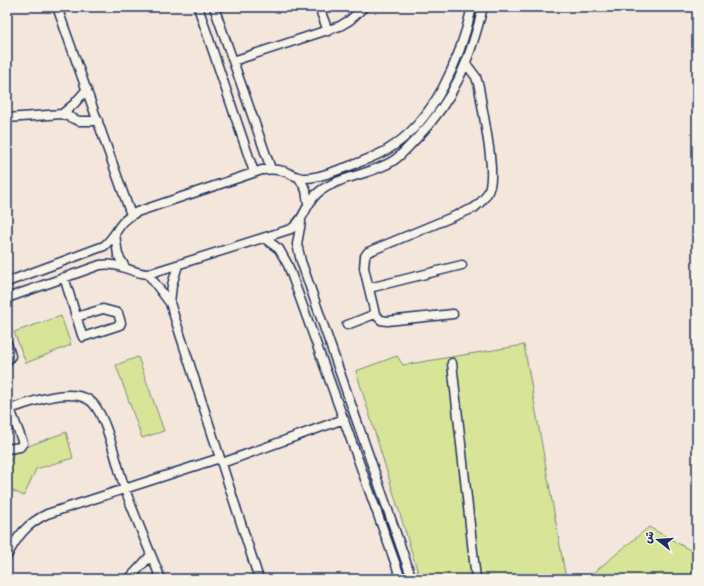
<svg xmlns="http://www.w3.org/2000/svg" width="704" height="586" viewBox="0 0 704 586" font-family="'Shantell Sans','Playpen Sans Arabic',sans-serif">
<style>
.green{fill:#d8e598;stroke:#7a8a7b}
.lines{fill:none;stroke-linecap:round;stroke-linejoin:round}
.minor-casing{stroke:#1b2f5e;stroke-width:11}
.minor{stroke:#f7f3e8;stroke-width:8}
</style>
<rect width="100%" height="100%" fill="#f5e6db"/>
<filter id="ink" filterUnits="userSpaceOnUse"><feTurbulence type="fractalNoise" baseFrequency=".025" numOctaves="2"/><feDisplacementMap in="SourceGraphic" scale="8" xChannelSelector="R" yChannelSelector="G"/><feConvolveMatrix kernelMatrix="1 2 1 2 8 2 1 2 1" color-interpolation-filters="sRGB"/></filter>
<g filter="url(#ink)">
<path class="green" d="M61 316 71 345 26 363 14 332Z
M524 345 566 579H420L356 371 397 356 403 365Z
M138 357 164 431 142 438 116 365Z
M66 432 73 458 36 469 24 496 7 488V467L15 451Z
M649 527 697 554V579H586Z"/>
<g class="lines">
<defs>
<path id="minor" d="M57 7 131 215
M198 7 254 172
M214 7 271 169
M319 7 328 31
M233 61 340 26 350 20 364 7
M62 114 79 121H98
M7 118 62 114 74 104 87 89
M299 178 306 190 308 204
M301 222 297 244 301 261 412 579
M115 234 118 255 125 267
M264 238 279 249 288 265 401 579
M148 274 170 303 259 579
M64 277 82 335 83 337 120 325 121 323 118 313 103 309 76 317
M7 282 104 246C119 233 117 222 137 212L262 170C271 169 279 169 286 172 293 175 299 179 306 178 320 178 334 171 347 167 361 162 374 157 387 150 435 121 460 60 472 7
M369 288 462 265
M7 298 100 265C120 262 130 273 148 274L291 229C306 219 305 202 320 191 341 176 370 175 393 161 402 155 409 146 417 138 455 99 470 59 483 7
M170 303 172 285 178 265
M453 314 387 321 381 320 375 314 364 268 365 256 368 252 474 208C482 202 488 196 490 186 495 165 482 110 479 87L476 77 467 65
M347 325 375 314
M7 343 11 356 7 361
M452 363 476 579
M7 410C28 403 68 387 89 400 106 410 118 471 126 492 137 521 149 550 161 579
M7 449 20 447 23 443 10 409
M222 463 344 419
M7 556C17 537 26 524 47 514L220 458
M129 579 151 555"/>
</defs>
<use href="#minor" class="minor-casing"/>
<use href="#minor" class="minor"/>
</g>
</g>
<rect width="704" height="586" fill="none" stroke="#f7f3e8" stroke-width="24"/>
<rect x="12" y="12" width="680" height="562" fill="none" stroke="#1b2f5e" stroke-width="1.5" filter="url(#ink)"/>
<g transform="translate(658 540) rotate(287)" stroke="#f7f3e8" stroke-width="3" paint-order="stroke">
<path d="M0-3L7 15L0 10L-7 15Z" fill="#1b2f5e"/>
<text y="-6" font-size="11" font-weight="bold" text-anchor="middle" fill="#1b2f5e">ش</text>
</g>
</svg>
